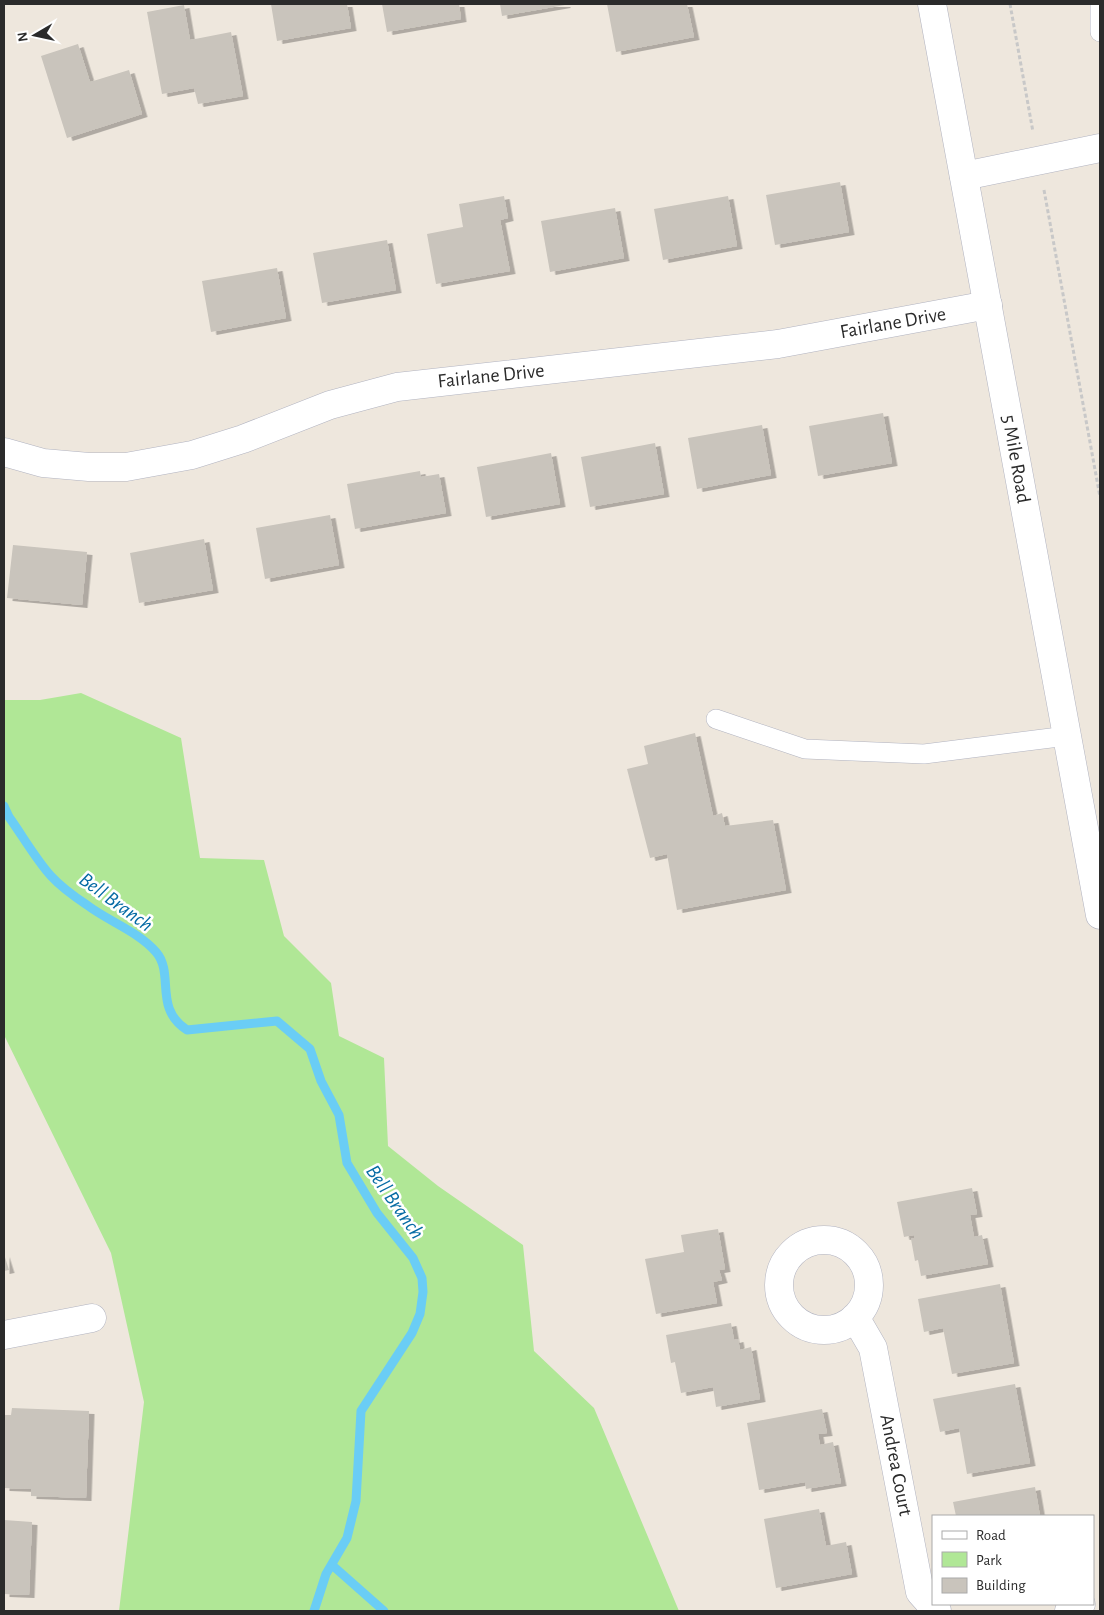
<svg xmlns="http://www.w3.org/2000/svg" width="1104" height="1615" viewBox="0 0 1104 1615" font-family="'Alegreya Sans',sans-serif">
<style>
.green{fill:#b0e796}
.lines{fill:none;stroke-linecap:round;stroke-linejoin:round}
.stream{stroke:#6acdf5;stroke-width:9}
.building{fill:#c9c4bc;filter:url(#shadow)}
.lane-casing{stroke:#b1b3c0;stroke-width:20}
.street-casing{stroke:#b1b3c0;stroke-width:29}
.secondary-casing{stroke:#b1b3c0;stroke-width:29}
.path{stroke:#c8c8c8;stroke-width:3;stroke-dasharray:4 2.5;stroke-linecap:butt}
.lane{stroke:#fff;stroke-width:19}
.street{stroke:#fff;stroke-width:28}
.secondary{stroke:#fff;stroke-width:28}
.labels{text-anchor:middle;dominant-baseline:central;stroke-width:5;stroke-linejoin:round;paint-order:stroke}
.street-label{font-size:20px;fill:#2b2b2b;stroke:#fff}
.water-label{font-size:21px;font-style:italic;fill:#066ba4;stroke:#fff}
</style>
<defs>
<filter id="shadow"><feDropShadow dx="5.5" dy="3" stdDeviation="0" flood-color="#0004"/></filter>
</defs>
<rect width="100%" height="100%" fill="#eee7dd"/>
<path class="green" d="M81 693 181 738 200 858 264 860 284 936 331 983 339 1036 384 1058 388 1146 438 1186 523 1245 534 1351 594 1408 679 1611H119L144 1402 111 1253 4 1035V700H40Z"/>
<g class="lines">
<path class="stream" d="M4 806 9 817C22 835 37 861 51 876 61 887 75 897 87 905 108 921 139 932 156 952 175 974 153 1008 187 1030L277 1021 310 1049 321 1081 339 1115 347 1163 377 1213 413 1258 422 1278 423 1292 420 1314 412 1333 361 1411 356 1501 347 1538 326 1574 314 1611
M332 1565 384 1611"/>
</g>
<path class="building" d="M271 4H347L351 28 277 41Z
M382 4H459L461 19 387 32Z
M500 4H565V5L502 16Z
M607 4H687L694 37 616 52Z
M184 5 190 40 231 32 243 96 198 104 194 88 162 94 147 12Z
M78 44 90 82 129 70 142 114 67 138 41 56Z
M840 182 849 232 775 245 766 195Z
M504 196 508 218 500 220 510 271 436 284 427 234 463 227 459 204Z
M728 196 737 246 663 260 654 209Z
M615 208 624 258 550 272 541 221Z
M387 240 396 290 322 303 313 253Z
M277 268 286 318 211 332 202 281Z
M883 413 892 463 818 476 809 426Z
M762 425 771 475 697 489 688 438Z
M655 443 664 494 590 507 581 457Z
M551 453 560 504 486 517 477 467Z
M420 471 421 477 439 474 446 513 355 529 347 484Z
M330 515 339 565 265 579 256 528Z
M204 539 213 590 139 603 130 553Z
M13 545 87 552 82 605 7 598Z
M695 733 713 816 722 813 725 826 773 820 786 890 677 910 667 854 650 858 627 769 648 764 644 746Z
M972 1188 977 1214 970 1215 974 1237 982 1235 988 1264 921 1276 918 1260 915 1261 911 1239 914 1238V1235L904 1237 897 1202Z
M718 1229 725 1269 719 1270 722 1280 713 1282 717 1303 656 1314 645 1259 684 1252 681 1235Z
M4 1254 9 1270 4 1271Z
M1000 1284 1014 1363 952 1374 943 1328 924 1332 918 1299Z
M731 1323 734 1340 738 1339 740 1350 751 1347 760 1399 716 1407 713 1387 681 1393 675 1362 671 1363 666 1335Z
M1015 1384 1030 1463 967 1474 959 1428 940 1432 933 1399Z
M12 1408 89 1411 86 1498 31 1496V1489L4 1488V1415H11Z
M822 1409 827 1433 818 1434 820 1445 833 1442 841 1483 806 1489 805 1482 759 1490 747 1423Z
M1035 1487 1040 1516H956L953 1502Z
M819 1509 826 1546 846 1542 852 1574 776 1588 764 1519Z
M4 1520 32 1522 29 1595 4 1594Z"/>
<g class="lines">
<defs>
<path id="lane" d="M1100 4V32
M716 719 805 749 924 754 1067 736"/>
<path id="street" d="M964 176 1100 148
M4 452 43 463 89 467H126L192 455 243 439 330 405 397 387 778 344 988 305
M779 1285a45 45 0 1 1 90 0a45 45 0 1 1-90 0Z
M855 1317 873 1348 920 1592 937 1611
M4 1335 92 1318
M1069 1611 1081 1604"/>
<path id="secondary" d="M932 4 1100 915"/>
</defs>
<use href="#lane" class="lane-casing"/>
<use href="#street" class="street-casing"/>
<use href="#secondary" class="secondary-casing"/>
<path class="path" d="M1010 4 1033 132
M1044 190 1100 497"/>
<use href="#lane" class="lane"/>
<use href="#street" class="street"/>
<use href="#secondary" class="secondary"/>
</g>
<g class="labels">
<g class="street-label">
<text transform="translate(893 323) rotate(-10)">Fairlane Drive</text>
<text transform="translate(491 376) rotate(-6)">Fairlane Drive</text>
<text transform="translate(1016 459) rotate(80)">5 Mile Road</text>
<text transform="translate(896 1465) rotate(79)">Andrea Court</text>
</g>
<g class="water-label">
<text transform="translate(116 902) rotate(36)">Bell Branch</text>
<text transform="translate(395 1202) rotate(55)">Bell Branch</text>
</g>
</g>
<rect width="1104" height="1615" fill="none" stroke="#2b2b2b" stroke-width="10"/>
<rect x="932" y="1515" width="162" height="90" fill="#ffffff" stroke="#aaaaaa"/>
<rect x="942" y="1531" width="25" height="8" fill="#ffffff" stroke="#aaaaaa"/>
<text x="976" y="1540" font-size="15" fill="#2b2b2b">Road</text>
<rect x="942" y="1552" width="25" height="15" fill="#b0e796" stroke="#aaaaaa"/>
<text x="976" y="1565" font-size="15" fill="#2b2b2b">Park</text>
<rect x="942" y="1578" width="25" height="15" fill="#c9c4bc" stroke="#aaaaaa"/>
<text x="976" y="1590" font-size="15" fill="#2b2b2b">Building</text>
<g transform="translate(35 35) rotate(261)" stroke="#ffffff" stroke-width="4" paint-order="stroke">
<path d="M0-4L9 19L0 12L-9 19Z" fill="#2b2b2b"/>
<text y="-8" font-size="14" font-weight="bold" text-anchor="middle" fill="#2b2b2b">N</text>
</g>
</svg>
